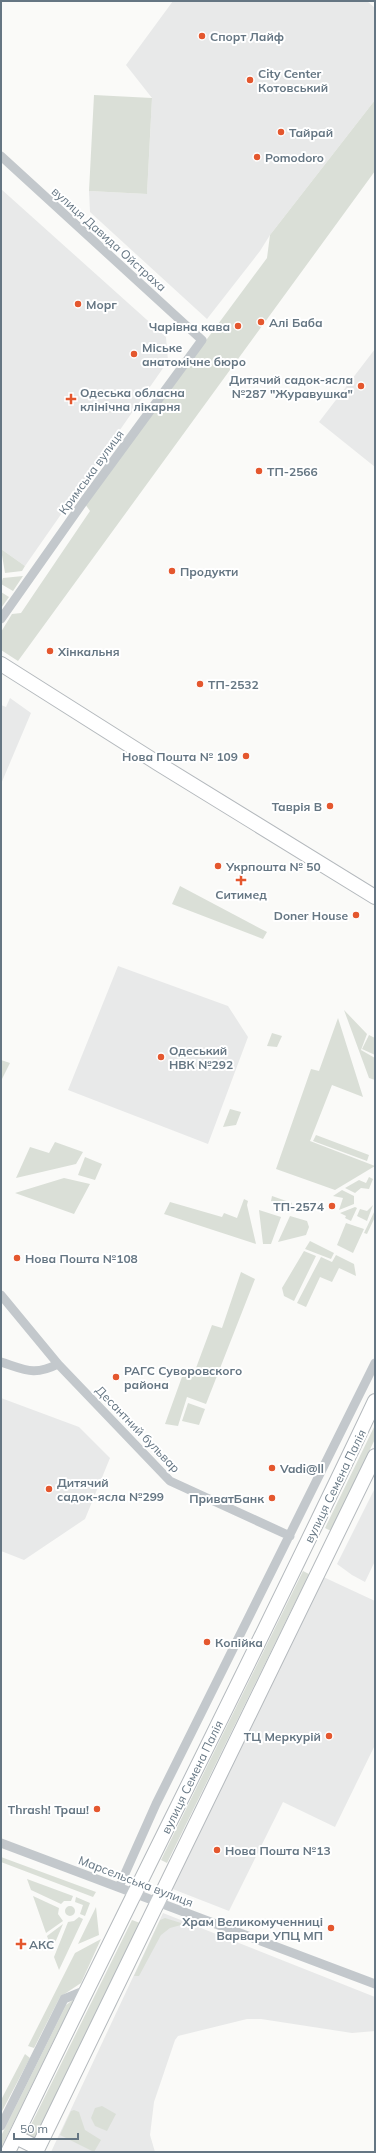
<svg xmlns="http://www.w3.org/2000/svg" width="376" height="2153" viewBox="0 0 376 2153" font-family="Mulish,sans-serif">
<style>
.built{fill:#e8e9e9}
.green{fill:#dadfd7}
.lines{fill:none;stroke-linecap:round;stroke-linejoin:round}
.highway-casing{stroke:#b4b9bd;stroke-width:16}
.minor{stroke:#c3c8cc;stroke-width:9}
.highway{stroke:#fff;stroke-width:14}
.poi-dot{fill:#e4572e;stroke:#fff;stroke-width:1.5}
.labels{text-anchor:middle;dominant-baseline:central;stroke-width:4;stroke-linejoin:round;paint-order:stroke}
.poi-label{font-size:12px;font-weight:bold;fill:#657683;stroke:#fff;text-anchor:start}
.street-label{font-size:12px;fill:#657683;stroke:#fff}
</style>
<rect width="100%" height="100%" fill="#fafaf8"/>
<path class="built" d="M173 1H367L375 8V100L270 235 260 251 207 319 90 212 89 191 147 194 152 98 126 65Z
M1 189 166 337 168 361 25 566 1 549Z
M375 349V467L319 422Z
M10 698 31 713 1 784V705L6 707Z
M118 966 228 1006 248 1037 208 1144 68 1090Z
M1 1398 79 1427 110 1458 85 1519 24 1560 1 1551Z
M375 1488V1561L365 1582 352 1575 337 1564Z
M317 1574 375 1601V1745L335 1827 283 1802 229 1911 165 1886Z
M163 1913 375 1997V2031L352 2033 261 2019H247L178 2036 175 2040 154 2102 150 2135 155 2152H51Z"/>
<path class="green" d="M94 95 152 98 147 194 89 191Z
M375 100V171L18 661 1 650V632L12 614 21 613 90 511 85 504 267 258 270 235Z
M1 549 25 566 22 571 5 573Z
M23 576 13 591 1 584 3 578Z
M1 592 9 597 1 608Z
M180 886 267 932 263 939 172 904Z
M344 1010 367 1034 361 1050 375 1058V1080L369 1078Z
M338 1018 363 1097 332 1085 310 1141 375 1166 335 1190 276 1169 311 1069 319 1071Z
M272 1033 282 1036 277 1047 267 1046Z
M369 1035 375 1038V1055L362 1049Z
M1 1060 10 1063 1 1081Z
M230 1109 241 1112 236 1125 223 1127Z
M316 1135 369 1155 367 1161 313 1141Z
M55 1142 83 1152 76 1164 16 1178 30 1147 49 1153Z
M85 1157 102 1164 95 1180 78 1175Z
M369 1177 373 1179 369 1189 361 1188 355 1193 345 1188 359 1180 366 1183Z
M64 1178 90 1184 74 1214 15 1193Z
M342 1190 354 1196V1204L339 1210 343 1198 333 1196Z
M272 1196 292 1203 290 1208 271 1201Z
M244 1199 248 1201 247 1205 256 1244 164 1214 170 1202 222 1217 224 1213 237 1218Z
M373 1205 367 1221 357 1216 360 1209 367 1211Z
M355 1207 357 1208 351 1221 345 1218 346 1216 340 1213Z
M259 1210 281 1217 271 1244H263Z
M375 1210V1217L367 1234 364 1233Z
M290 1216 307 1221 309 1227 306 1235 278 1242Z
M346 1223 364 1229 353 1253 337 1245Z
M310 1241 334 1253 331 1259 305 1249Z
M304 1251 316 1256 294 1301 284 1296 282 1288Z
M336 1255 354 1264 356 1276 339 1268 332 1282 320 1277 306 1307 297 1303 321 1257 332 1262Z
M241 1272 255 1279 206 1404 187 1397 178 1426 165 1424 183 1374 193 1376 212 1325 222 1328Z
M188 1403 205 1409 199 1425 182 1421Z
M375 1425V1439L331 1531 325 1528Z
M303 1571 309 1574 167 1863 161 1860Z
M1 1857 96 1892 93 1897 1 1862Z
M27 1879 73 1896 71 1901H64L61 1904 31 1890Z
M33 1896 59 1908 58 1914 63 1921 46 1933Z
M76 1897 90 1903 85 1916 80 1914 83 1905 75 1902Z
M65 1911a5 5 0 1 1 10 0a5 5 0 1 1-10 0Z
M96 1907 99 1935 78 1944Z
M79 1917 83 1919 59 1970 54 1957 68 1922 74 1921Z
M165 1918 181 1923V1925L170 1928 161 1935 139 1976H134L160 1920Z
M132 1920 140 1923 34 2140 26 2135Z
M63 1924 52 1950 47 1936Z
M101 1939 81 1983 60 1997 34 2048 28 2046 75 1953Z
M74 1999 1 2148V2136L66 2005Z
M25 2054 30 2058 1 2113V2100Z
M102 2106 116 2114 107 2131 95 2126 91 2118 95 2108Z
M74 2110 79 2112 85 2130 101 2140 94 2152 60 2135 71 2111Z"/>
<g class="lines">
<defs>
<path id="highway" d="M1 664 159 764 375 897
M16 2137 38 2148
M8 2152C129 1901 256 1653 375 1401
M36 2152 375 1456"/>
</defs>
<use href="#highway" class="highway-casing"/>
<path class="minor" d="M1 156 202 340 84 501 1 619
M1 1295 58 1364 170 1481 290 1536
M1 1362C26 1370 34 1376 58 1364
M1 1843 375 1984
M119 1887 156 1804 375 1363
M1 2126 64 1999 86 1990"/>
<use href="#highway" class="highway"/>
</g>
<g class="poi-dot">
<circle cx="202" cy="36" r="4"/>
<circle cx="250" cy="80" r="4"/>
<circle cx="281" cy="132" r="4"/>
<circle cx="257" cy="157" r="4"/>
<circle cx="78" cy="304" r="4"/>
<circle cx="261" cy="322" r="4"/>
<circle cx="238" cy="326" r="4"/>
<circle cx="134" cy="354" r="4"/>
<circle cx="361" cy="386" r="4"/>
<path d="M69 393h4v4h4v4h-4v4h-4v-4h-4v-4h4z"/>
<circle cx="259" cy="471" r="4"/>
<circle cx="172" cy="571" r="4"/>
<circle cx="50" cy="651" r="4"/>
<circle cx="200" cy="684" r="4"/>
<circle cx="246" cy="756" r="4"/>
<circle cx="330" cy="806" r="4"/>
<circle cx="218" cy="866" r="4"/>
<path d="M239 874h4v4h4v4h-4v4h-4v-4h-4v-4h4z"/>
<circle cx="356" cy="915" r="4"/>
<circle cx="161" cy="1057" r="4"/>
<circle cx="332" cy="1206" r="4"/>
<circle cx="17" cy="1258" r="4"/>
<circle cx="116" cy="1377" r="4"/>
<circle cx="272" cy="1468" r="4"/>
<circle cx="49" cy="1489" r="4"/>
<circle cx="272" cy="1498" r="4"/>
<circle cx="207" cy="1642" r="4"/>
<circle cx="329" cy="1736" r="4"/>
<circle cx="97" cy="1809" r="4"/>
<circle cx="217" cy="1850" r="4"/>
<circle cx="331" cy="1928" r="4"/>
<path d="M19 1938h4v4h4v4h-4v4h-4v-4h-4v-4h4z"/>
</g>
<g class="labels">
<g class="poi-label">
<text x="210" y="36">Спорт Лайф</text>
<text x="258" y="73">City Center<tspan x="258" dy="14">Котовський</tspan></text>
<text x="289" y="132">Тайрай</text>
<text x="265" y="157">Pomodoro</text>
<text x="86" y="304">Морг</text>
<text x="269" y="322">Алі Баба</text>
<text x="230" y="326" text-anchor="end">Чарівна кава</text>
<text x="142" y="347">Міське<tspan x="142" dy="14">анатомічне бюро</tspan></text>
<text x="353" y="379" text-anchor="end">Дитячий садок-ясла<tspan x="353" dy="14">№287 "Журавушка"</tspan></text>
<text x="80" y="392">Одеська обласна<tspan x="80" dy="14">клінічна лікарня</tspan></text>
<text x="267" y="471">ТП-2566</text>
<text x="180" y="571">Продукти</text>
<text x="58" y="651">Хінкальня</text>
<text x="208" y="684">ТП-2532</text>
<text x="238" y="756" text-anchor="end">Нова Пошта № 109</text>
<text x="322" y="806" text-anchor="end">Таврія В</text>
<text x="226" y="866">Укрпошта № 50</text>
<text x="241" y="894" text-anchor="middle">Ситимед</text>
<text x="348" y="915" text-anchor="end">Doner House</text>
<text x="169" y="1050">Одеський<tspan x="169" dy="14">НВК №292</tspan></text>
<text x="324" y="1206" text-anchor="end">ТП-2574</text>
<text x="25" y="1258">Нова Пошта №108</text>
<text x="124" y="1370">РАГС Суворовского<tspan x="124" dy="14">района</tspan></text>
<text x="280" y="1468">Vadi@ll</text>
<text x="57" y="1482">Дитячий<tspan x="57" dy="14">садок-ясла №299</tspan></text>
<text x="264" y="1498" text-anchor="end">ПриватБанк</text>
<text x="215" y="1642">Копійка</text>
<text x="321" y="1736" text-anchor="end">ТЦ Меркурій</text>
<text x="89" y="1809" text-anchor="end">Thrash! Траш!</text>
<text x="225" y="1850">Нова Пошта №13</text>
<text x="323" y="1921" text-anchor="end">Храм Великомученниці<tspan x="323" dy="14">Варвари УПЦ МП</tspan></text>
<text x="29" y="1944">АКС</text>
</g>
<g class="street-label">
<text transform="translate(109 239) rotate(42)">вулиця Давида Ойстраха</text>
<text transform="translate(91 472) rotate(-54)">Кримська вулиця</text>
<text transform="translate(138 1429) rotate(46)">Десантний бульвар</text>
<text transform="translate(335 1486) rotate(-64)">вулиця Семена Палія</text>
<text transform="translate(192 1777) rotate(-64)">вулиця Семена Палія</text>
<text transform="translate(136 1881) rotate(21)">Марсельська вулиця</text>
</g>
</g>
<rect width="376" height="2153" fill="none" stroke="#657683" stroke-width="4"/>
<path d="M14 2133v6h64v-6" fill="none" stroke="#657683" stroke-width="2"/>
<text x="20" y="2133" font-size="12" fill="#657683" stroke="#ffffff" stroke-width="3" paint-order="stroke">50 m</text>
</svg>
